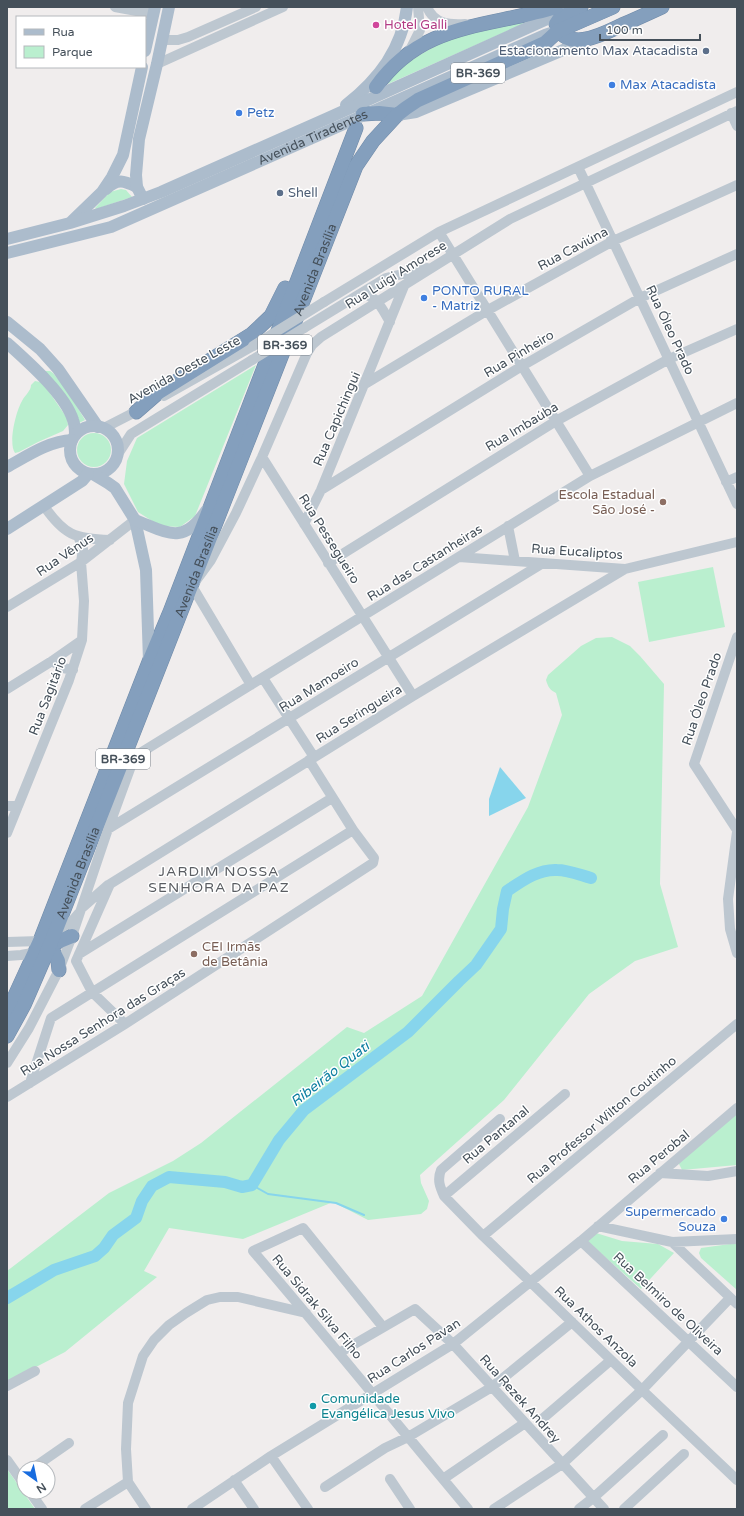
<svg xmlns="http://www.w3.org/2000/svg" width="744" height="1516" viewBox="0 0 744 1516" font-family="'Varela Round',sans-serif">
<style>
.green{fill:#baefcf}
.water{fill:#87d5ec}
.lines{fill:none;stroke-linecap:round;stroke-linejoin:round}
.stream{stroke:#87d5ec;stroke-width:2}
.river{stroke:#87d5ec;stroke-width:12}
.highway-casing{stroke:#6f8aa8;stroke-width:15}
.minor{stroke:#bdc7d0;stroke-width:10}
.major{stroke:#acbccc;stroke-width:12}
.highway{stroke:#849fbd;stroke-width:14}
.minor-bridge{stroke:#bdc7d0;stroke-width:10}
.hotel-dot{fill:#d1479c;stroke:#fff;stroke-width:1.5}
.service-dot{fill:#5c6f8a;stroke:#fff;stroke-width:1.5}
.shop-dot{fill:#3f7fe0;stroke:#fff;stroke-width:1.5}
.education-dot{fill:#8d6e63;stroke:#fff;stroke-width:1.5}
.culture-dot{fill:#0f9aa8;stroke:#fff;stroke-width:1.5}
.labels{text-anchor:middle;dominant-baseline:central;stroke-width:3;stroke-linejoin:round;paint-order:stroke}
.shield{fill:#fff;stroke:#7d848c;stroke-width:1}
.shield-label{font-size:12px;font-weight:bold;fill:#45505a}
.hotel-label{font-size:13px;fill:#b23c85;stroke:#fff;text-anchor:start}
.service-label{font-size:13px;fill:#4e5e75;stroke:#fff;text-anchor:end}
.shop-label{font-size:13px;fill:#366cbe;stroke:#fff;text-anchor:start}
.street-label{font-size:13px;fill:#45505a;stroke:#fff}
.education-label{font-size:13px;fill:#785e54;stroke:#fff;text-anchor:end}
.culture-label{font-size:13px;fill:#0d838f;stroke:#fff;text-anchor:start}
.neighbourhood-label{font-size:14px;letter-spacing:1px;fill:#5a5d62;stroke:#fff}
.water-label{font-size:14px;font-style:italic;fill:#0b7ea0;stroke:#fff}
</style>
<rect width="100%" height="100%" fill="#f0eded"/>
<path class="green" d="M550 12 388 84C402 62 432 47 455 37Z
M121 189 126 190 132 197 96 209 95 208 110 192Z
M256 365 195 516 180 527 160 526 138 512 124 484 127 461 137 438Z
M43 371H50L53 373 67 390 85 420 79 423Z
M35 381 40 382 45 386 67 418 68 425 63 431 38 442 19 452 15 453C8 443 16 411 22 401 25 395 31 391 31 385Z
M77 450a17 17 0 1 1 34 0a17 17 0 1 1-34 0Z
M713 567 725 627 649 642 638 582Z
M612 637 630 646 640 656 664 684 660 884 678 947 635 961 589 994 504 1100 420 1175 421 1183 429 1201 427 1209 421 1214 368 1220 333 1202 243 1239 169 1228 144 1271 157 1277 65 1352 7 1382V1271L109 1193 173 1161 201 1143 347 1027 364 1033 422 996 528 807 562 715 556 693C550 690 548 687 546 680L548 675 581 646 596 638Z
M737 1113V1165L682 1170 678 1162Z
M596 1233 622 1241 658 1244 674 1253 641 1289 587 1241Z
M737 1243V1290L701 1258 699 1253 701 1248Z
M7 1469 35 1509H7Z"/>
<path class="water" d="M500 767 526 798 489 816V799Z"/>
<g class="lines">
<path class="stream" d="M252 1185 268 1194 336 1203 364 1215"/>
<path class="river" d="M7 1298 54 1270 95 1256 104 1248 113 1235 136 1218 142 1201 152 1186 169 1177 225 1182 242 1187 252 1185 279 1140 304 1110 408 1032 459 981 476 965 501 929 503 909 507 891C522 881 538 869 557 870 568 870 580 875 591 878"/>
<defs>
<g id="highway">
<path d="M581 7 560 18 556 24C567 54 603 34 622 25 636 19 649 13 662 7"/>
<path d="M376 87C422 22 486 28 556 7"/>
<path d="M363 114 379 113 397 115"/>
<path d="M136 412 159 392 252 334 271 316 285 288"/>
<path d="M50 945 58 961 59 970"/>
<path d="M50 945 72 936"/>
<path d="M7 1013 40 941 149 662 170 612 356 128"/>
<path id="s2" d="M7 1036 24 1005 50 945 356 166 373 141 397 115 406 108 418 100 545 43 558 31 613 7"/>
</g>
</defs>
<use href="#highway" class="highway-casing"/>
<path class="minor" d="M115 7 153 14
M427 7C434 24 449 25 465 24
M162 40H178L188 37 256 7
M409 52 420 30 418 7
M157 64 283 7
M731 113 737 126
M578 167 737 504
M439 232 590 476
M358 296C375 290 383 311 390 322
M324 302 439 232 737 92
M304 328 386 278 427 268
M365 384 488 310 613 241 737 185
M164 396 253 346
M104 428 141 409
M118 454 131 434 252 360
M262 457 413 696
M726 482 737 477
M321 490 522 366 640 298 737 254
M44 506C64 535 75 539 110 540
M304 524 321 490 404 286
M508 526 515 561
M459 557 625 569 737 542
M328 563 556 421 669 359 737 329
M7 607 81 562 135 520
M737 637 694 764 737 830
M52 661 63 668 73 670
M263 678 314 757
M251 685 192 586 211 560 236 513 262 457 307 353 312 345 321 337 510 219 737 111
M7 689 52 661 82 640
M7 806H18
M108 829 543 563
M737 832 728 899 730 929 737 953
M7 833 69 680 82 640 84 601 81 562 83 549 78 536
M83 907 108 885
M54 933 73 920 79 913
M7 942 40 941 45 943
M79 954 332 798
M7 956 21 955 38 952
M125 1024 92 992 76 961 110 884 413 696 625 569
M7 1063 29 1028 59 970 72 936 108 829 134 758 137 755 590 476 737 403
M30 1083 51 1018 353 830
M7 1097 125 1024 373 863 374 858 353 830 309 760
M500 1119 441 1170C437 1180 440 1187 444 1196L483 1236 642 1390 737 1480
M660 1173 708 1176 737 1171
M444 1196 565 1094
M598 1226 672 1242 737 1239
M483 1236 737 1024
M581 1241 737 1387
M672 1242 737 1304
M383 1327 303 1228 253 1251C326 1336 396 1423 468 1509
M339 1353 415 1309 453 1344 604 1509
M7 1386 35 1371
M541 1420 611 1360
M271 1456 308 1509
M7 1460 24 1484
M33 1468 69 1443
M390 1479 410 1509
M443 1479 525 1423
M234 1480 254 1509
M325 1487 385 1448 408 1437 492 1387 572 1322
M30 1492 42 1509
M85 1509 128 1482
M146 1509 128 1482 126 1449 128 1403 143 1356 154 1340 169 1325 186 1313 207 1300 220 1297H238L306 1313
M192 1509 271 1456 453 1344 581 1241 737 1108
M494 1509 562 1464 642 1390 730 1298
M579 1509 593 1498 663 1435
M624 1509 684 1454"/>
<g class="major">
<path d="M145 51 155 7"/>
<path d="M346 105C379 79 402 49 407 7"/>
<path d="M397 115 416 112 587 40"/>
<path d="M106 189C118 178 124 181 137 187"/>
<path d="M143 199 137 187 136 175 139 139 157 64 169 7"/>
<path d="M72 221 102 192 112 177 123 155 142 67"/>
<path d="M7 239 70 223 124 206 161 192 328 118 567 10"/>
<path id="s1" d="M7 253 111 227 545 35 557 31"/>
<path d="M7 322 40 349 58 369 98 427"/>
<path d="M7 343C27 361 65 394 73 420 75 425 75 430 75 435"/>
<circle cx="94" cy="450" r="24"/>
<path d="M7 467C27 456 49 441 72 440"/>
<path d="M93 474 108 483 115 488 135 520 146 570 149 661"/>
<path d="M135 520C167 532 182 546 206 511"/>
<path d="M7 529 82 481 88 474"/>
</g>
<use href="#highway" class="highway"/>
<path class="minor-bridge" d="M253 346 324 302
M252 360 304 328"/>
</g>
<circle class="hotel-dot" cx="376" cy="25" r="4"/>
<g class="service-dot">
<circle cx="706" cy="51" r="4"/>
<circle cx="280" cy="193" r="4"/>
</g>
<g class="shop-dot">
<circle cx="612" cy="85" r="4"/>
<circle cx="239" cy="113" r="4"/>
<circle cx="424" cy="298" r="4"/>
<circle cx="724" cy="1219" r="4"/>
</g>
<g class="education-dot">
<circle cx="663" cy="502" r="4"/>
<circle cx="194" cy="954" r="4"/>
</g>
<circle class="culture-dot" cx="313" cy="1406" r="4"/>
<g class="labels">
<g class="shield">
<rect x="451" y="63" width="54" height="20" rx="3"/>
<rect x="258" y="335" width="54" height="20" rx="3"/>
<rect x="96" y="749" width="54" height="20" rx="3"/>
</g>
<g class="shield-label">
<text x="478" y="73">BR-369</text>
<text x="285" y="345">BR-369</text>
<text x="123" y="759">BR-369</text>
</g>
<g class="hotel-label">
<text x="384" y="25">Hotel Galli</text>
</g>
<g class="service-label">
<text x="698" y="51">Estacionamento Max Atacadista</text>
<text x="288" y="193" text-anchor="start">Shell</text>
</g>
<g class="shop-label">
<text x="620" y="85">Max Atacadista</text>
<text x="247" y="113">Petz</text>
<text x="432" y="291">PONTO RURAL<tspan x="432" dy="15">- Matriz</tspan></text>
<text x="716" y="1212" text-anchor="end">Supermercado<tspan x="716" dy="15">Souza</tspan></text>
</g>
<g class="street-label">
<text stroke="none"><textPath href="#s1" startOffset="328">Avenida Tiradentes</textPath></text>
<text transform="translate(573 249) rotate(-28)">Rua Caviúna</text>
<text stroke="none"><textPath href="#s2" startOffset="826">Avenida Brasília</textPath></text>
<text transform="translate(396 275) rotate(-32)">Rua Luigi Amorese</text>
<text transform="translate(670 330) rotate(65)">Rua Óleo Prado</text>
<text transform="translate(519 354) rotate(-31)">Rua Pinheiro</text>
<text transform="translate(184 370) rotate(-29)">Avenida Oeste Leste</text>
<text transform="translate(337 419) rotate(-67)">Rua Capichingui</text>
<text transform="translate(522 427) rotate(-31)">Rua Imbaúba</text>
<text transform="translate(329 539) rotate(58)">Rua Pessegueiro</text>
<text transform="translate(577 552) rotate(4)">Rua Eucaliptos</text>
<text transform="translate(65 555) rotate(-34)">Rua Vênus</text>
<text transform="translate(425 563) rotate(-32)">Rua das Castanheiras</text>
<text stroke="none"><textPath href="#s2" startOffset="502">Avenida Brasília</textPath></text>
<text transform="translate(319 685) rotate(-32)">Rua Mamoeiro</text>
<text transform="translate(48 696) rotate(-69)">Rua Sagitário</text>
<text transform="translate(702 699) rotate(-71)">Rua Óleo Prado</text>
<text transform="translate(359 714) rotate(-32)">Rua Seringueira</text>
<text stroke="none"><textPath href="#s2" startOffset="178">Avenida Brasília</textPath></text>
<text transform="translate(103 1022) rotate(-32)">Rua Nossa Senhora das Graças</text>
<text transform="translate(602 1120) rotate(-40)">Rua Professor Wilton Coutinho</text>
<text transform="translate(496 1135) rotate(-40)">Rua Pantanal</text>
<text transform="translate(659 1157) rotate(-40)">Rua Perobal</text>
<text transform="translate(668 1304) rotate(43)">Rua Belmiro de Oliveira</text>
<text transform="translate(317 1307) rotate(50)">Rua Sidrak Silva Filho</text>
<text transform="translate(596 1327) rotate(44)">Rua Athos Anzola</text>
<text transform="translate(414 1351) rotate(-33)">Rua Carlos Pavan</text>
<text transform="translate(520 1399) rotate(48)">Rua Rezek Andrey</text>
</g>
<g class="education-label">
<text x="655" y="495">Escola Estadual<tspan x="655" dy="15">São José -</tspan></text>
<text x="202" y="947" text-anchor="start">CEI Irmãs<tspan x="202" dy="15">de Betânia</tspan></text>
</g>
<g class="culture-label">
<text x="321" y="1399">Comunidade<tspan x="321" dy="15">Evangélica Jesus Vivo</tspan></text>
</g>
<g class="neighbourhood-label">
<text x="219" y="871">JARDIM NOSSA<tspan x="219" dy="16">SENHORA DA PAZ</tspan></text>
</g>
<g class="water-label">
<text transform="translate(330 1074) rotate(-38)">Ribeirão Quati</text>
</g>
</g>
<rect width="744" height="1516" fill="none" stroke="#45505a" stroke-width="16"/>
<rect x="16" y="16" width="130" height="52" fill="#ffffff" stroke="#b5b9bd"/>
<rect x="24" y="29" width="20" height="6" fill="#acbccc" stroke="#b5b9bd"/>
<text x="52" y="36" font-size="12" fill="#45505a">Rua</text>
<rect x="24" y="46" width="20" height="12" fill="#baefcf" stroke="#b5b9bd"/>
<text x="52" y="56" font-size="12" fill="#45505a">Parque</text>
<g transform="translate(36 1480) rotate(147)"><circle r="19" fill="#ffffff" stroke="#b5b9bd"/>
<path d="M0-3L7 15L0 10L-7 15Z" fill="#186cdf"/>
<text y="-6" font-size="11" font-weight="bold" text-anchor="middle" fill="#45505a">N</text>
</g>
<path d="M600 34v6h100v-6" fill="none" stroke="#45505a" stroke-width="2"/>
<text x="606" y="34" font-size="12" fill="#45505a" stroke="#ffffff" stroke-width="3" paint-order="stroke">100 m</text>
</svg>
